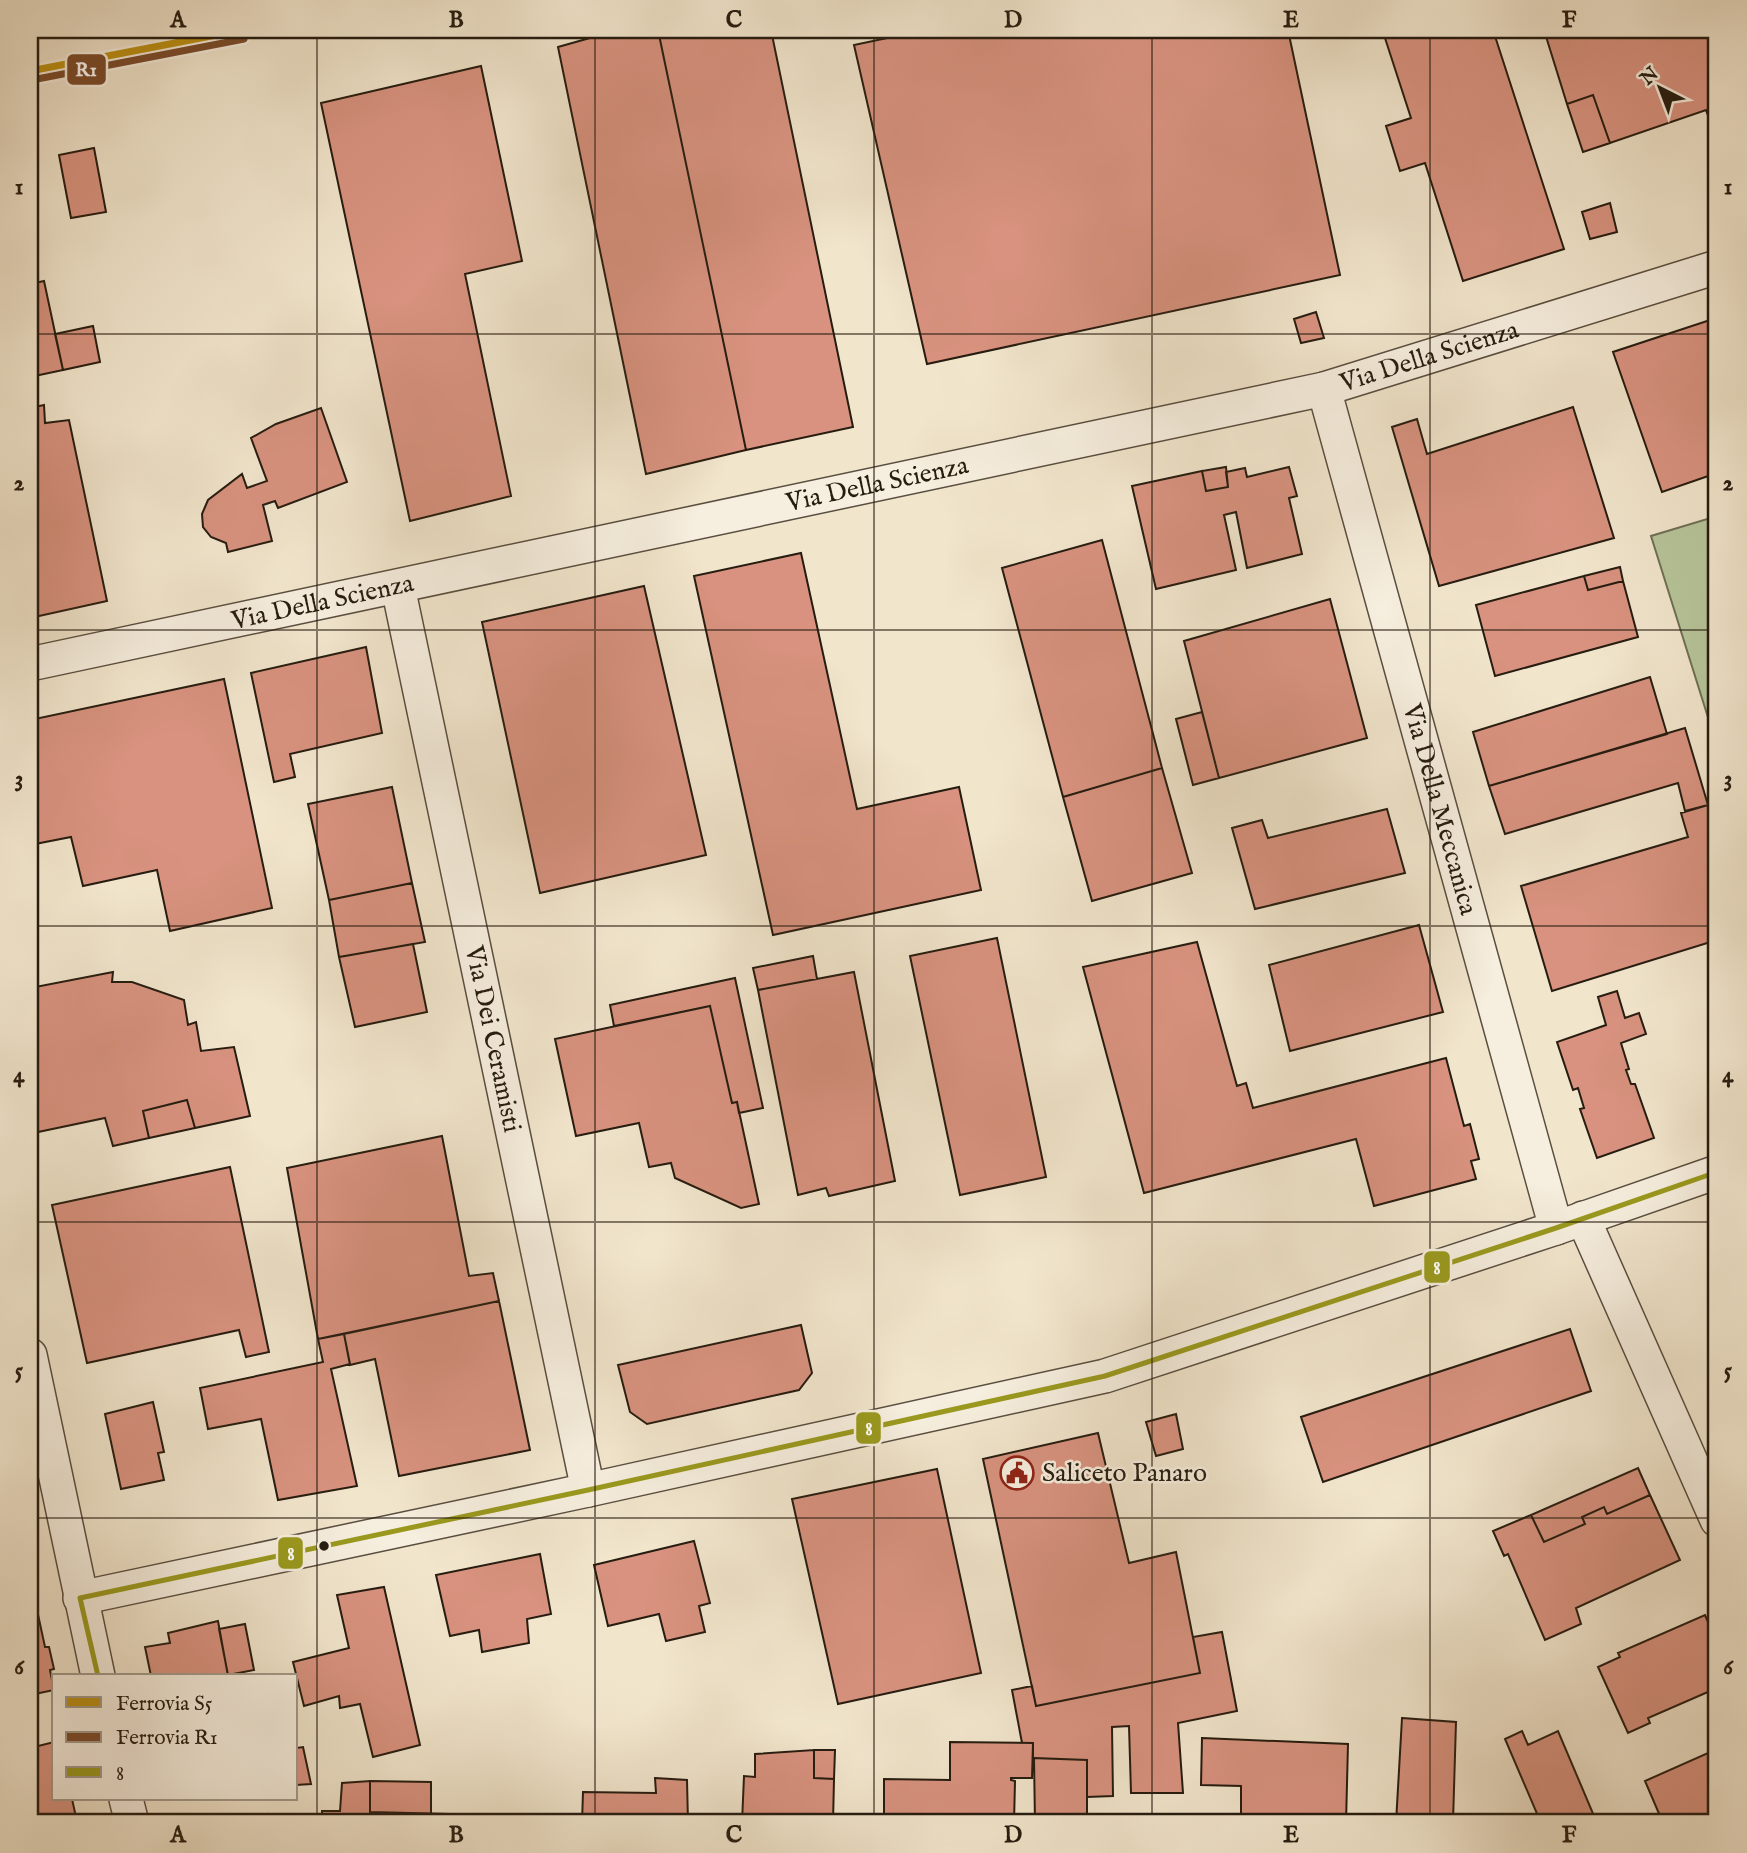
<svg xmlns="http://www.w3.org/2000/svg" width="1747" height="1853" viewBox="0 0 1747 1853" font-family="'IM FELL English',serif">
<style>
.green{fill:#b7c59a;stroke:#6e7055;stroke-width:2}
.building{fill:#d8927f;stroke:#261c10;stroke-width:2}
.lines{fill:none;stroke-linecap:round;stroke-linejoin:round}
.minor-casing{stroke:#594e3f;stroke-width:36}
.minor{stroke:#f6eede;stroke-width:33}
.bus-1-casing{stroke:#f6eede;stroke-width:10}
.bus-1{stroke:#9a991e;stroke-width:5}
.rail-1-casing{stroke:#f6eede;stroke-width:12}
.rail-2-casing{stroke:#f6eede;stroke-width:12}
.rail-1{stroke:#bc9013;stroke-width:7}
.rail-2{stroke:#7a4b2a;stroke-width:7}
.grid{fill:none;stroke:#261c10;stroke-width:2;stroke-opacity:0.55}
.bus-dot{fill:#261c10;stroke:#f6eede;stroke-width:2.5}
.labels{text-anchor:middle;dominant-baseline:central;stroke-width:5;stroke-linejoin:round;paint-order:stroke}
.street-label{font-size:26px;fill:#261c10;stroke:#f6eede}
.poi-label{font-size:26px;fill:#261c10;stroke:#f6eede;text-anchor:start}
.line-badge{stroke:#f6eede;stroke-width:2.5}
.badge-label{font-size:19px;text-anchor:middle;font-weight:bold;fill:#fff}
.neatline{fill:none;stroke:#261c10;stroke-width:2.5}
.grid-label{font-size:23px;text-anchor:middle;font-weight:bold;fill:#261c10}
</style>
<rect width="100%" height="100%" fill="#f1e5cc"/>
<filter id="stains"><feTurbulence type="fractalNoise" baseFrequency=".00286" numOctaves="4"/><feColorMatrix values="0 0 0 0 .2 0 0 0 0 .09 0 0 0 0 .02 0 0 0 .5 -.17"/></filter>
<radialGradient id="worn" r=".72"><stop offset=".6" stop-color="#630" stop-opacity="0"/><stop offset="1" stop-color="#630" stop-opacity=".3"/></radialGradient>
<path class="green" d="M1717 516V746L1651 536Z"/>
<path class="building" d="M603 30H658L746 450 646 474 558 47 604 34Z
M658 30H771L853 427 746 450Z
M925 30H1288L1340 275 927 364 854 45Z
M1402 30H1493L1564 249 1463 281 1425 163 1400 171 1386 126 1411 118 1384 35Z
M1544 30H1717V141L1706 110 1610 143 1593 95 1567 104Z
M481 66 522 261 465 274 511 496 410 521 321 103Z
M1593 95 1610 143 1583 152 1567 104Z
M94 148 106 212 71 218 59 155Z
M1610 203 1617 232 1590 239 1582 212Z
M44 281 63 370 30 377V284Z
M1316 312 1324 338 1301 343 1294 319Z
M1710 320 1717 343V473L1662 492 1613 352Z
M93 326 100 362 63 370 55 334Z
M44 405 45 423 69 420 107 601 30 618V408Z
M1573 407 1614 538 1439 586 1392 427 1417 419 1427 454Z
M321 408 347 482 278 508 275 501 263 505 272 541 228 552 226 543 211 537 203 527 202 514 208 500 242 474 247 488 267 481 251 438 276 424Z
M1226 467 1228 487 1206 491 1202 471Z
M1289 467 1297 496 1289 498 1302 554 1247 568 1236 512 1224 515 1236 570 1156 589 1132 486 1202 471 1206 491 1228 487 1226 472 1245 468 1247 477Z
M1102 540 1162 768 1063 797 1002 568Z
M801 553 857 809 959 787 981 890 773 935 694 576Z
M1620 567 1623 581 1588 590 1584 576Z
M1584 576 1588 590 1623 581 1638 637 1495 676 1476 605Z
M644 586 706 855 540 893 482 622Z
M1330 599 1367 738 1219 778 1184 641Z
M366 647 382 733 290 754 295 777 274 782 251 673Z
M1650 677 1667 734 1489 786 1473 732Z
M224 679 272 908 170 931 157 870 83 886 71 837 30 845V720Z
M1202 712 1219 778 1193 785 1176 719Z
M1685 728 1708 805 1685 811 1678 783 1505 834 1489 786Z
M1162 768 1192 873 1092 901 1063 797Z
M392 787 412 883 329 900 308 804Z
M1708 805 1717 836V940L1552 991 1521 886 1688 837 1681 813Z
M1387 809 1405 873 1255 909 1232 828 1262 820 1268 838Z
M412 883 425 942 339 957 329 900Z
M1419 925 1443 1012 1290 1051 1269 965Z
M997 938 1046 1177 960 1195 910 956Z
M1197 942 1237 1086 1246 1083 1253 1108 1446 1058 1464 1126 1470 1124 1479 1159 1471 1161 1476 1179 1374 1206 1356 1139 1144 1193 1083 967Z
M413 944 427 1012 355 1027 339 957Z
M813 956 817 979 758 990 753 968Z
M113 972 112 982H132L184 1000 188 1025 196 1022 201 1051 234 1047 250 1116 195 1128 187 1100 143 1111 149 1138 113 1146 105 1118 38 1132 30 1095V988Z
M854 972 895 1181 829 1196 826 1188 798 1195 758 990Z
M735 978 763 1108 739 1113 737 1102 732 1103 710 1006 614 1026 610 1005Z
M1617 991 1625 1018 1639 1013 1646 1034 1621 1043 1629 1069 1626 1070 1631 1084H1635L1654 1138 1597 1158 1580 1109 1584 1108 1578 1088 1573 1090 1557 1042 1606 1025 1598 997Z
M710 1006 732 1103 737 1102 759 1204 741 1208 675 1178 671 1163 649 1167 639 1123 576 1136 555 1039Z
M187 1100 195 1128 149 1138 143 1111Z
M442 1136 469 1276 493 1273 499 1301 318 1339 287 1168Z
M230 1167 269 1352 246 1357 239 1330 87 1363 52 1205Z
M499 1301 530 1450 399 1476 375 1359 350 1365 344 1334Z
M801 1325 812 1373 799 1390 647 1424 630 1412 618 1365Z
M1570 1329 1591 1391 1323 1482 1301 1417Z
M344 1334 350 1364 331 1369 357 1486 278 1500 261 1419 208 1429 200 1388 323 1362 318 1339Z
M153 1402 164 1452 158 1453 164 1480 121 1489 105 1414Z
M1176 1414 1183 1449 1156 1456 1146 1422Z
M1098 1433 1129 1563 1176 1552 1200 1673 1036 1706 983 1459Z
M1638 1468 1650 1495 1607 1514 1604 1507 1582 1517 1585 1524 1544 1542 1531 1515Z
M937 1469 981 1673 838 1704 792 1499Z
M1650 1495 1680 1560 1576 1608 1581 1624 1545 1640 1508 1554 1504 1556 1493 1531 1531 1515 1544 1542 1585 1524 1582 1517 1604 1507 1607 1514Z
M694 1541 710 1603 699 1606 705 1632 666 1641 659 1614 608 1626 594 1565Z
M540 1554 551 1614 527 1619 529 1643 482 1652 479 1630 450 1636 436 1575Z
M384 1587 420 1745 373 1757 360 1704 340 1708 339 1696 304 1706 293 1662 349 1648 337 1595Z
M30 1596H34L45 1647H49L54 1669 50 1670 54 1690 30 1695Z
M1705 1615 1717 1643V1688L1648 1718 1650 1723 1628 1733 1598 1667 1620 1657 1618 1653Z
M218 1621 228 1676H151L145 1647 170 1643 168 1633Z
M245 1624 254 1670 228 1675 219 1629Z
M1222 1632 1237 1711 1178 1723 1183 1793H1131L1129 1726 1112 1727 1113 1796 1087 1797V1760L1033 1758V1743H1022L1012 1690 1032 1686 1036 1706 1200 1673 1193 1637Z
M1402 1718 1456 1722 1453 1822 1464 1821V1823H1396Z
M1522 1731 1528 1745 1558 1731 1597 1823H1541L1505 1739Z
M1202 1738 1348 1744 1346 1823H1241V1786L1201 1785Z
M54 1742V1799H72L76 1817 49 1823H30V1748Z
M950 1742 1033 1743 1032 1778H1011V1780L1015 1781 1014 1823H884V1779L950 1780Z
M303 1747 311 1784 296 1785V1748Z
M1717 1749V1820L1709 1823H1663L1645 1781Z
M814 1750H835L834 1779 814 1778Z
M814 1750V1778L834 1779 833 1823H742L744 1776 755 1777V1754Z
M1034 1758 1087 1760V1823H1035Z
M655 1778 687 1780 688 1823H582L583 1792 656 1793Z
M370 1781 431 1782V1814L370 1812Z
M370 1781V1812L526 1816V1823H322V1811H340L342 1783Z
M267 1814 269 1823H227Z"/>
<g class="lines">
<defs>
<g id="minor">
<path id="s1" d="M1324 389 1556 1228"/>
<path id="s2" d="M398 587 588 1490"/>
<path id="s3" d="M30 664 1324 389 1717 267"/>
<path d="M1583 1218 1717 1520"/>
<path d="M30 1355 98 1676"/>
<path d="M80 1598 588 1490 1105 1376 1556 1228 1717 1172"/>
<path d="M126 1799 132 1823"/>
</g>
</defs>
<use href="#minor" class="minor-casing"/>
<use href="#minor" class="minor"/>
<defs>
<path id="bus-1" d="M98 1676 80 1598 588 1490 1105 1376 1556 1228 1717 1172"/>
</defs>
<use href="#bus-1" class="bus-1-casing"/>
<use href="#bus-1" class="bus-1"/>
<defs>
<path id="rail-1" d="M30 71 242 30"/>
<path id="rail-2" d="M32 80 244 39"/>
</defs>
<use href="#rail-1" class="rail-1-casing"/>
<use href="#rail-2" class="rail-2-casing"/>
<use href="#rail-1" class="rail-1"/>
<use href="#rail-2" class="rail-2"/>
</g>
<path class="grid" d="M317 30V1823M595 30V1823M874 30V1823M1152 30V1823M1430 30V1823M30 334H1717M30 630H1717M30 926H1717M30 1222H1717M30 1518H1717"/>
<defs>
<symbol id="civic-ring" viewBox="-11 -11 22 22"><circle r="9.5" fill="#f6eede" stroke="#8f2418" stroke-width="1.5"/><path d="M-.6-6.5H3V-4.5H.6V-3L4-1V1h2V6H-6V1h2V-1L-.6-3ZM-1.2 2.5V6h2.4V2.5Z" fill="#8f2418"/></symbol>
</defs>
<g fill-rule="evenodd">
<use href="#civic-ring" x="998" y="1454" width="38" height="38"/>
</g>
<circle class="bus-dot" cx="324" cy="1546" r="6"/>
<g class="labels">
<g class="street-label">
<text stroke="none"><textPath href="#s3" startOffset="1433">Via Della Scienza</textPath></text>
<text stroke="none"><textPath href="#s3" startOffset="866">Via Della Scienza</textPath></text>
<text stroke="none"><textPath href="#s3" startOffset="299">Via Della Scienza</textPath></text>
<text stroke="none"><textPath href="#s1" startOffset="436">Via Della Meccanica</textPath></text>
<text stroke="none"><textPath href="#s2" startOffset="462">Via Dei Ceramisti</textPath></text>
</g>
<g class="poi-label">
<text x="1042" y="1473">Saliceto Panaro</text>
</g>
</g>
<g class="line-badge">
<rect x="66" y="53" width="41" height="33" rx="7" fill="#7a4b2a"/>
<rect x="1423" y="1250" width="28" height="34" rx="7" fill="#9a991e"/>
<rect x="855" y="1411" width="27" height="34" rx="7" fill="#9a991e"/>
<rect x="277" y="1536" width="27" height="34" rx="7" fill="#9a991e"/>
</g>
<g class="badge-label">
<text x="86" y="76">R1</text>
<text x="1437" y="1274">8</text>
<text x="869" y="1435">8</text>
<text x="291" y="1560">8</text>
</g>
<rect width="1747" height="1853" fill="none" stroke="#f1e5cc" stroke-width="77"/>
<rect x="52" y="1674" width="245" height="126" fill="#f6eede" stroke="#a39a8c" stroke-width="2"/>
<rect x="66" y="1697" width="35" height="10" fill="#bc9013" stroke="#a39a8c" stroke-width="2"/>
<text x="116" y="1710" font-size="21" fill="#261c10">Ferrovia S5</text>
<rect x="66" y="1732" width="35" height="10" fill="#7a4b2a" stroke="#a39a8c" stroke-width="2"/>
<text x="116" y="1744" font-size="21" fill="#261c10">Ferrovia R1</text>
<rect x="66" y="1767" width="35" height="10" fill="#9a991e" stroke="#a39a8c" stroke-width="2"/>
<text x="116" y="1780" font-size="21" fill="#261c10">8</text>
<g transform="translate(1660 88) rotate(318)" stroke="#f6eede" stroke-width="5" paint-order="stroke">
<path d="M0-5L12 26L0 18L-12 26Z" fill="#261c10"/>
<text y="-10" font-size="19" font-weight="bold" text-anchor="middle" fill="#261c10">N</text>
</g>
<rect x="38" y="38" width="1670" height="1776" class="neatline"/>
<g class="grid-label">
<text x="178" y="27">A</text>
<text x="456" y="27">B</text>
<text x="734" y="27">C</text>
<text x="1013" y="27">D</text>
<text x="1291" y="27">E</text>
<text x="1569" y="27">F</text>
<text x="19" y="194">1</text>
<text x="1728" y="194">1</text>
<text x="19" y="490">2</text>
<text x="1728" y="490">2</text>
<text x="19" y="786">3</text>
<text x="1728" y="786">3</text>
<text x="19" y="1082">4</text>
<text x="1728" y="1082">4</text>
<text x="19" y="1378">5</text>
<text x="1728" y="1378">5</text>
<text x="19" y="1674">6</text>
<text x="1728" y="1674">6</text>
<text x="178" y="1842">A</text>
<text x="456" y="1842">B</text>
<text x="734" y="1842">C</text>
<text x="1013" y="1842">D</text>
<text x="1291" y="1842">E</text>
<text x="1569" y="1842">F</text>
</g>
<rect width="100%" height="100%" filter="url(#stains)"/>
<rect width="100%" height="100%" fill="url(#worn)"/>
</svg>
